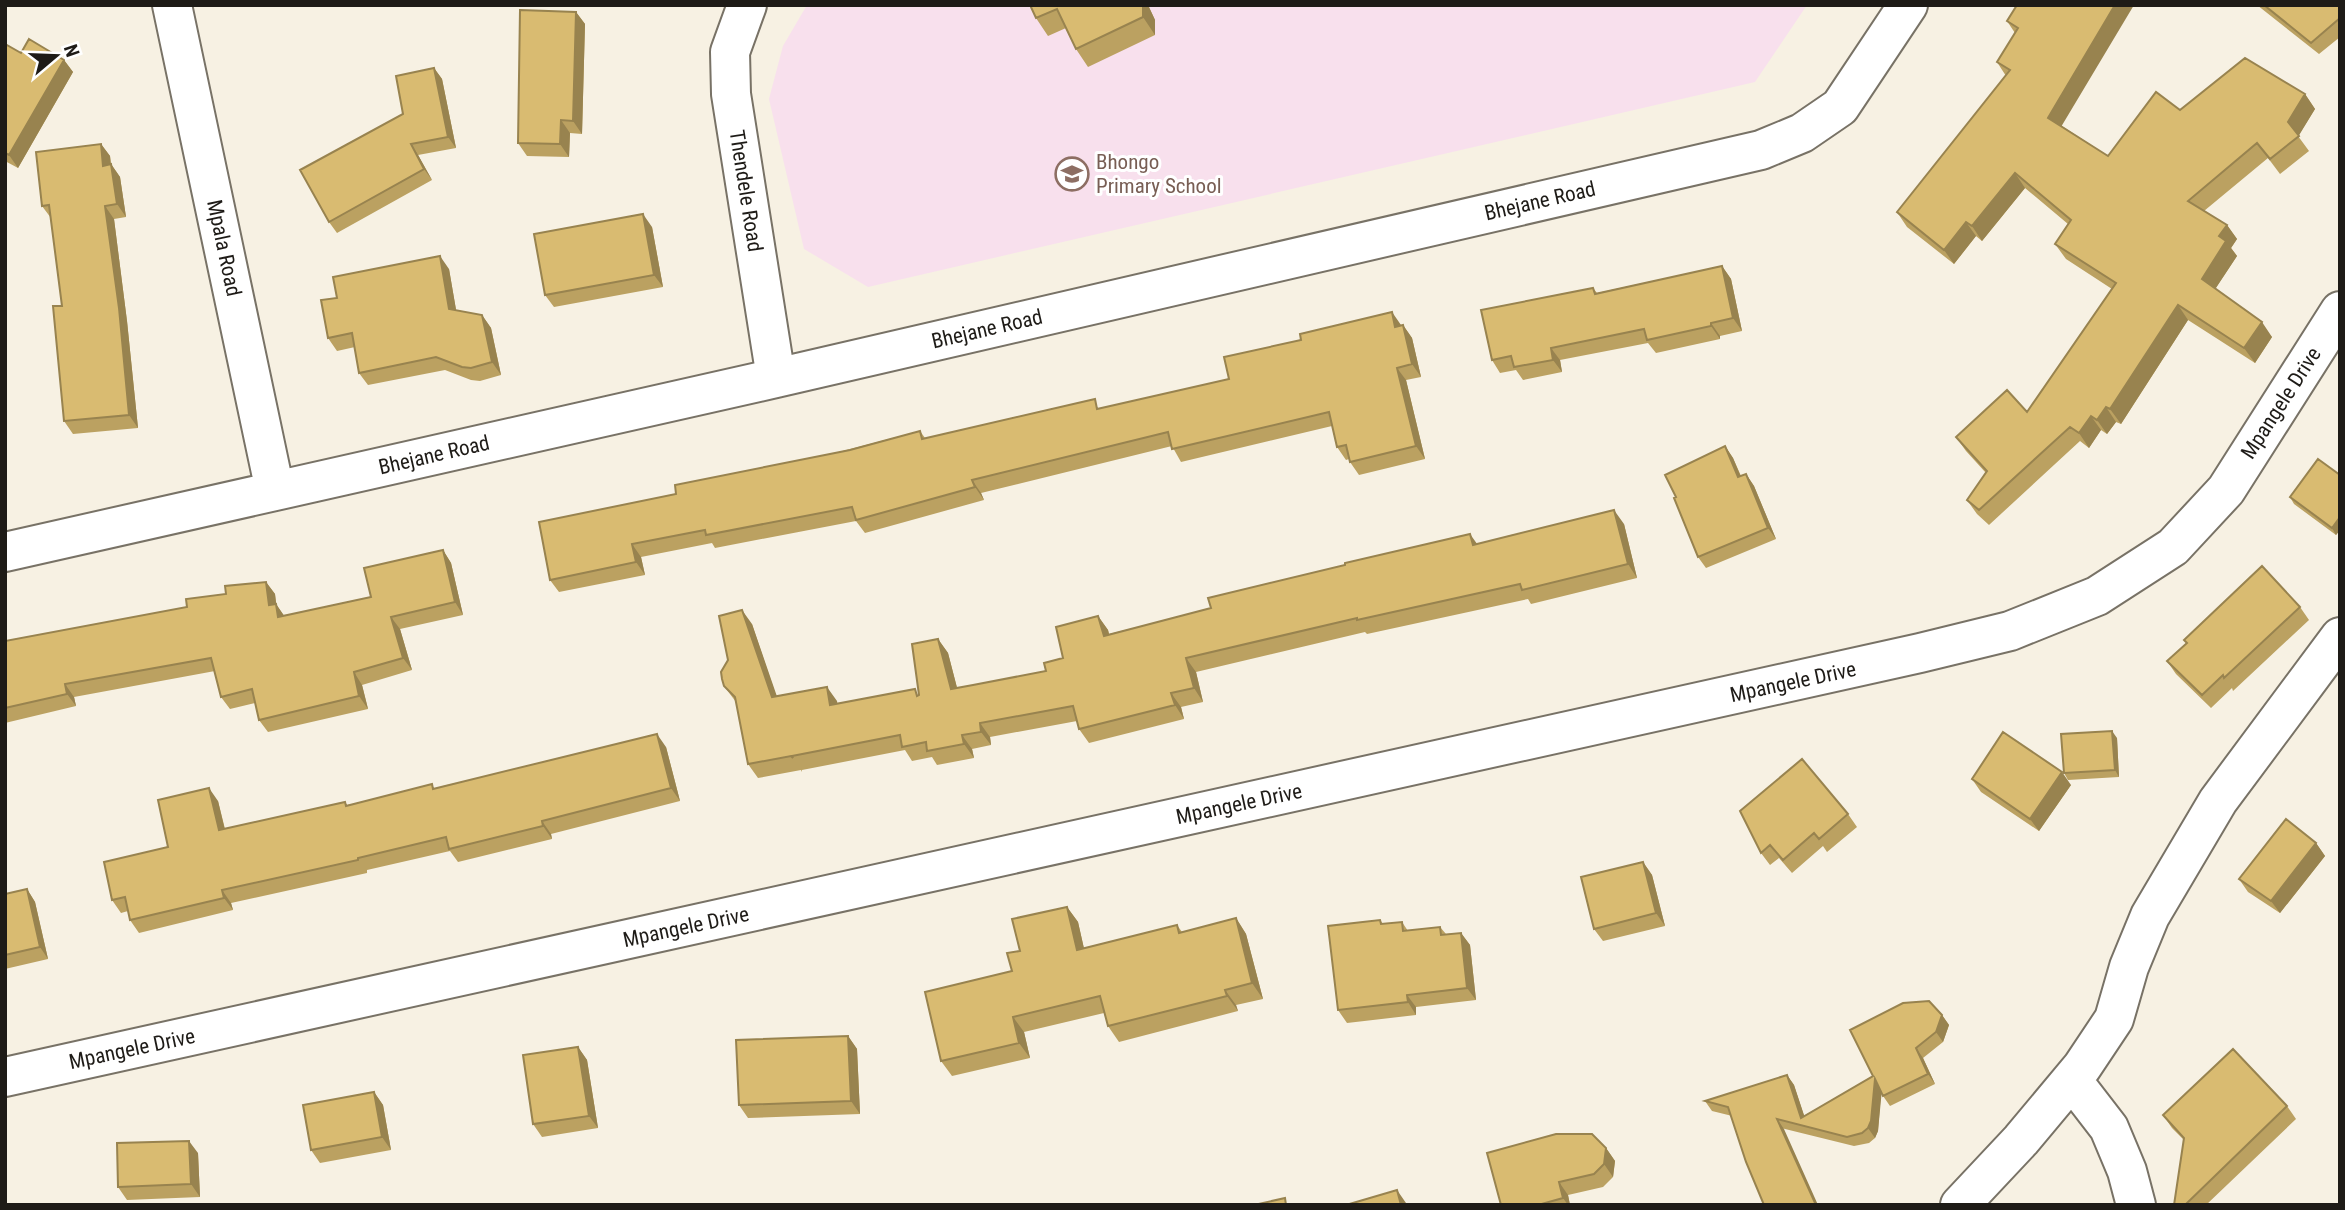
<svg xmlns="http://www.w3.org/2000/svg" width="2345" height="1210" viewBox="0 0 2345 1210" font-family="'Roboto Condensed',sans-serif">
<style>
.education{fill:#f8e0ed}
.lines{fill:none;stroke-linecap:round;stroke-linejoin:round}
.minor-casing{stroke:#787266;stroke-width:42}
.minor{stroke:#fff;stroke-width:38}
.wall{fill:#bba161}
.shaded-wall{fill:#98834f}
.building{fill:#d9bb71;stroke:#98834f;stroke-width:2}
.labels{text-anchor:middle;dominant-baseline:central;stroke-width:6;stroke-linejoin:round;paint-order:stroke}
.education-label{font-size:21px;fill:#785e54;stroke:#fff;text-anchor:start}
.street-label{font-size:21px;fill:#1e1b17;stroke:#fff}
</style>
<rect width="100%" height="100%" fill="#f7f1e3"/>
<path class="education" d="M807 5H1807L1755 82 868 287 804 249 769 99 783 46Z"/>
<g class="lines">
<defs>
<path id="minor" d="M172 5 275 491
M747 5 730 52 731 94 776 378
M5 552 776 378 1761 150 1802 133 1840 107 1908 5
M5 1077 1920 653 2010 631 2097 596 2173 547 2226 490 2340 311
M2072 1080 2109 1128 2127 1171 2136 1205
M1960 1205 2021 1140 2082 1067 2114 1019 2129 967 2150 916 2218 801 2340 637"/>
</defs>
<use href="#minor" class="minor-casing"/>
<use href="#minor" class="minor"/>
</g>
<path class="wall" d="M1030 5H1148L1155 20V35L1088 67 1076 49 1066 28 1048 36 1036 18Z
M2017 5 2062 126 2108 156 2180 110 2305 94 2315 109 2298 136 2309 151 2280 174 2268 158 2204 211 2227 225 2237 239 2231 248 2237 256 2215 289 2272 337 2255 363 2188 320 2121 424 2116 422 2107 434 2101 430 2089 448 2080 441 1989 525 1977 514 1967 500 1986 473 1966 451 1956 437 2027 412 2112 289 2066 259 2055 244 2068 224 2025 188 1982 241 1976 236 1954 264 1907 227 1897 212 2006 76 1997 62 2015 33 2007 21Z
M2257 5H2340V37L2319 54Z
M576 12 585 24 582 134 570 133 569 157 527 156 518 143Z
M5 44 21 53 64 60 73 72 18 168 5 161Z
M434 68 442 79 456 148 418 155 432 180 337 233 329 222Z
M101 144 110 156 111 164 120 177 126 217 114 219 127 321 138 428 73 434 64 421 62 306 51 218 42 206Z
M652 227 663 287 554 307 545 295Z
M1722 266 1731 279 1742 331 1720 336V339L1656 353 1648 343 1560 360 1562 372 1523 380 1516 370 1500 373 1492 360 1593 288 1597 293Z
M449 269 456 310 482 315 491 328 501 375 480 381 471 380 445 370 368 385 359 373 355 347 337 351 328 338 337 298Z
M1403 325 1412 338 1421 377 1406 380 1425 459 1359 475 1350 462 1349 459 1346 460 1337 447 1332 426 1181 462 1172 446 981 493 984 500 865 533 856 521 715 548 712 543 641 557 645 575 559 592 550 580 676 494 920 431 925 438 1101 408 1229 379Z
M1725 446 1733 458 1741 476 1746 474 1754 486 1776 539 1706 568 1698 557 1676 497Z
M2340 475V530L2336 535 2294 504 2290 497Z
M1624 524 1637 578 1531 604 1528 599 1367 634 1365 632 1196 672 1203 702 1181 707 1184 719 1089 743 1079 729 1077 721 990 737 991 745 972 749 974 758 937 765 932 757 912 761 905 750 802 770V772L801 770 758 778 748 764 736 702 724 686 752 624 776 696 837 701V704L919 695 938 639 948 653 957 688 1046 671 1063 658 1098 616 1108 630 1109 634 1477 544Z
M443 550 451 563 463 615 400 629 412 670 362 685 368 709 268 732 259 720 255 703 230 709 221 697 215 671 74 697 76 706 5 723V641L187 607 266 582 275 594 276 604 284 616 371 597Z
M2300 607 2309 620 2233 691 2232 688 2211 708 2176 674 2167 661Z
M2117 738 2119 777 2068 780 2064 773Z
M666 747 680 801 551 834 552 839 458 862 450 851 367 870V873L231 903 233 910 139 933 130 920 128 911 121 913 112 900 218 801 225 829 345 802 347 805Z
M1972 779 2071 785 2039 831 1981 792Z
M1740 811 1848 814 1857 827 1827 852 1823 846 1792 873 1779 858 1770 865 1761 853Z
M2316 843 2325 856 2280 913 2248 892 2239 879Z
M1643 862 1652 875 1665 926 1603 941 1594 929Z
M27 889 35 902 48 959 5 969V894Z
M1067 907 1078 922 1084 949 1177 925 1182 932 1236 918 1246 934 1263 999 1236 1005 1238 1011 1119 1042 1108 1026 1104 1013 1024 1032 1030 1058 952 1076 941 1061 1012 971 1020 951Z
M1380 920 1383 924 1402 922 1408 931 1440 927 1446 934 1461 933 1470 945 1476 1000 1416 1007V1015L1347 1023 1338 1010Z
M1942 1015 1949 1025 1943 1042 1923 1058 1935 1084 1890 1106 1881 1093 1878 1131 1875 1138 1869 1143 1854 1146 1712 1111 1705 1101 1787 1075 1794 1085 1804 1116 1873 1076Z
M848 1036 857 1049 860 1114 748 1118 739 1105Z
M578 1047 587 1060 598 1128 542 1137 533 1124Z
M374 1092 383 1105 391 1150 320 1163 311 1150Z
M2287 1106 2296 1119 2206 1205H2174L2184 1140 2172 1128 2163 1115Z
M1606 1148 1615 1161 1613 1177 1603 1187 1568 1195 1570 1205H1501Z
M198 1153 200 1197 127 1200 118 1187Z"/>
<path class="shaded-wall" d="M1143 5H1148L1155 20V35L1143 17Z
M2115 5H2134L2058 132 2048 118Z
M576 12 585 24 582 134 573 121Z
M64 60 73 72 18 168 9 155Z
M434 68 442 79 456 148 448 137Z
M2305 94 2315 109 2298 137 2288 122Z
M561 120 570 133 569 157 560 144Z
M101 144 110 156 112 178 103 166Z
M411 144 418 155 432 180 424 169Z
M111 164 120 177 126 217 117 204Z
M2015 173 2025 188 1982 241 1972 226Z
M105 206 114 219 127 321 138 428 129 415Z
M643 214 652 227 663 287 654 275Z
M1966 222 1976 236 1954 264 1944 250Z
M2227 225 2237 239 2231 248 2237 256 2212 294 2202 279 2219 236Z
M440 256 449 269 458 321 449 309Z
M1722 266 1731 279 1742 331 1733 318Z
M2178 305 2188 320 2121 424 2110 409Z
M1392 312 1401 325 1404 340 1395 327Z
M482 315 491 328 501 375 492 362Z
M2262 322 2272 337 2255 363 2244 348Z
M1711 323 1720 336V339L1711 326Z
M1403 325 1412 338 1421 377 1412 364Z
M1551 348 1560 360 1562 372 1553 360Z
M1397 368 1406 380 1425 459 1416 446Z
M2106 407 2116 422 2107 434 2097 420Z
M2091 416 2101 430 2089 448 2079 433Z
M1725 446 1733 458 1746 489 1738 477Z
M1746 474 1754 486 1776 539 1768 528Z
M972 480 981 493 984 500 975 487Z
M1614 510 1624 524 1637 578 1628 564Z
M2340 517V530L2336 535 2332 528Z
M1470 534 1480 548 1473 545Z
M632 544 641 557 645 575 636 562Z
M443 550 451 563 463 615 455 602Z
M266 582 275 594 278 618 269 605Z
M276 604 285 617H278Z
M742 610 752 624 782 711 772 697Z
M1098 616 1108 630 1113 650 1104 636Z
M391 617 400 629 412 670 403 658Z
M938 639 948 653 961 703 951 689Z
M1186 658 1196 672 1203 702 1194 688Z
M354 672 362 685 368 709 359 696Z
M65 684 74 697 76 706 67 694Z
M827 687 837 701 840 719 830 705Z
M1171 693 1181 707 1184 719 1175 705Z
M980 723 990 737 991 745 981 732Z
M2112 731 2117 738 2119 777 2115 770Z
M657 734 666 747 680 801 671 788Z
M962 735 972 749 974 758 964 744Z
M2062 772 2071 785 2039 831 2030 819Z
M209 788 218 801 228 843 219 830Z
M542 821 551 834 552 839 543 826Z
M2316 843 2325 856 2280 913 2271 901Z
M1643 862 1652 875 1665 926 1656 913Z
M27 889 35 902 48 959 40 947Z
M222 890 231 903 233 910 224 898Z
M1067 907 1078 922 1088 966 1077 950Z
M1236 918 1246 934 1263 999 1252 983Z
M1461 933 1470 945 1476 1000 1467 988Z
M1225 990 1236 1005 1238 1011 1227 996Z
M1407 995 1416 1007V1015L1408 1002Z
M1942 1015 1949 1025 1943 1042 1936 1032Z
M1013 1017 1024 1032 1030 1058 1019 1043Z
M848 1036 857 1049 860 1114 851 1101Z
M578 1047 587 1060 598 1128 589 1116Z
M1916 1048 1923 1058 1935 1084 1928 1074Z
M1787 1075 1794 1085 1808 1127 1801 1118Z
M1875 1079 1882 1089 1878 1131 1875 1138 1868 1128Z
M374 1092 383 1105 391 1150 382 1137Z
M1777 1119 1784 1129 1818 1205H1816Z
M189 1141 198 1153 200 1197 191 1184Z
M1606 1148 1615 1161 1613 1177 1604 1164Z
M1559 1182 1568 1195 1570 1205H1568L1563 1198Z
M1397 1190 1406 1203 1407 1205H1401Z"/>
<path class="building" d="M1030 5H1143V17L1076 49 1057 9 1036 18Z
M2017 5H2115L2048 118 2108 156 2156 92 2180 110 2245 58 2305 94 2288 122 2299 136 2270 159 2257 143 2188 201 2227 225 2219 236 2226 241 2202 279 2262 322 2244 348 2178 305 2110 409 2106 407 2097 420 2091 416 2079 433 2070 427 1979 510 1967 500 1987 471 1956 437 2007 390 2027 412 2116 283 2055 244 2071 220 2015 173 1972 226 1966 222 1944 250 1897 212 2010 70 1997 62 2018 28 2007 21Z
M2264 5H2340V18L2311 43Z
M520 10 576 12 573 121 561 120 560 144 518 143Z
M29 39 64 60 9 155 5 153V44L21 53Z
M434 68 448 137 411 144 424 169 329 222 300 170 403 114 396 76Z
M101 144 103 166 111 164 117 204 105 206 119 308 129 415 64 421 53 306H62L49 205 42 206 36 152Z
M643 214 654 275 545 295 534 234Z
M440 256 449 309 482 315 492 362 471 368 462 367 436 357 359 373 352 333 328 338 321 300 337 298 333 277Z
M1722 266 1733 318 1711 323V326L1647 340 1644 329 1551 348 1553 360 1514 367 1511 356 1492 360 1481 310 1593 288 1595 294Z
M1392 312 1395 327 1403 325 1412 364 1397 368 1416 446 1350 462 1346 445 1337 447 1329 412 1172 449 1168 432 972 480 975 487 856 520 852 507 706 535 705 530 632 544 636 562 550 580 539 522 676 494 675 485 850 450 920 431 922 439 1095 399 1097 409 1229 379 1224 357 1301 340 1300 334Z
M1725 446 1738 477 1746 474 1768 528 1698 557 1674 498 1676 497 1665 475Z
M2318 459 2340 475V517L2332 528 2290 497Z
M1614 510 1628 564 1522 590 1520 584 1357 620V618L1186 658 1194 688 1171 693 1175 705 1079 729 1073 706 980 723 981 732 962 735 964 744 927 751 926 742 902 747 900 735 792 756 793 758 791 756 748 764 735 697 724 686 722 679 721 672 728 660 719 616 742 610 772 697 827 687 830 705 915 689 917 696 919 695 912 644 938 639 951 689 973 685 1046 671 1044 663 1063 658 1056 627 1098 616 1104 636 1211 608 1208 598 1345 565V563L1470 534 1473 545Z
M443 550 455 602 391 617 403 658 354 672 359 696 259 720 252 689 221 697 211 658 65 684 67 694 5 708V641L187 607 186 599 226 594 225 586 266 582 269 605 276 604 278 617 371 597 364 568Z
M2262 566 2300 607 2224 678 2223 675 2202 695 2167 661 2187 643 2184 640Z
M2112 731 2115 770 2064 773 2061 734Z
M2003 732 2062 772 2030 819 1972 779Z
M657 734 671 788 542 821 543 826 449 849 446 837 358 858V860L222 890 224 898 130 920 125 897 112 900 104 862 168 847 158 800 209 788 219 830 345 802 346 806 432 784 433 789Z
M1802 759 1848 814 1819 839 1814 833 1783 860 1770 845 1761 853 1740 811Z
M2286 819 2316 843 2271 901 2239 879Z
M1643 862 1656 913 1594 929 1581 877Z
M27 889 40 947 5 955V894Z
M1067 907 1077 950 1177 925 1179 933 1236 918 1252 983 1225 990 1227 996 1108 1026 1100 996 1013 1017 1019 1043 941 1061 925 992 1012 971 1007 953 1020 951 1012 919Z
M1380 920 1381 924 1402 922 1403 931 1440 927 1441 935 1461 933 1467 988 1407 995 1408 1002 1338 1010 1328 926Z
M1929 1001 1942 1015 1936 1032 1916 1048 1928 1074 1883 1096 1875 1079 1871 1121 1868 1128 1862 1133 1847 1137 1777 1119 1816 1205H1764L1746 1162 1728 1107 1705 1101 1787 1075 1801 1118 1873 1076 1850 1030 1903 1003Z
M848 1036 851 1101 739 1105 736 1040Z
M578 1047 589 1116 533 1124 523 1055Z
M2233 1049 2287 1106 2185 1205H2174L2184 1138 2163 1115Z
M374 1092 382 1137 311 1150 303 1105Z
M1556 1134H1592L1606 1148 1604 1164 1594 1174 1559 1182 1563 1198 1538 1205H1501L1487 1153Z
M189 1141 191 1184 118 1187 117 1143Z
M1397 1190 1401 1205H1346Z
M1285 1198 1286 1205H1254Z"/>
<defs>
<symbol id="school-ring" viewBox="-11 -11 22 22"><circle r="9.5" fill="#fff" stroke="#8d6e63" stroke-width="1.5"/><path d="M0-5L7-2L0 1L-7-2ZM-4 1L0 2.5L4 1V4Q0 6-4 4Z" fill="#8d6e63"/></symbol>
</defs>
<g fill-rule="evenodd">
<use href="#school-ring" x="1053" y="155" width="38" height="38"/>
</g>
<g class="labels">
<g class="education-label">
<text x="1096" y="162">Bhongo<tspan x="1096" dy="24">Primary School</tspan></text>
</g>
<g class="street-label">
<text transform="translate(746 191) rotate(81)">Thendele Road</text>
<text transform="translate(1540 201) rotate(-13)">Bhejane Road</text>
<text transform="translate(224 248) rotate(78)">Mpala Road</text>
<text transform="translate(987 329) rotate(-13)">Bhejane Road</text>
<text transform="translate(2281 403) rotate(-57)">Mpangele Drive</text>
<text transform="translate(434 455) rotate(-13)">Bhejane Road</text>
<text transform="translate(1793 682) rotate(-12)">Mpangele Drive</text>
<text transform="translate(1239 804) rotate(-12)">Mpangele Drive</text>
<text transform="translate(686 927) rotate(-12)">Mpangele Drive</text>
<text transform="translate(132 1049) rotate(-12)">Mpangele Drive</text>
</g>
</g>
<rect width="2345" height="1210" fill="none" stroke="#1e1b17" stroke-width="14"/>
<g transform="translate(56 56) rotate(71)" stroke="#ffffff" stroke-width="5" paint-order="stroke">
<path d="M0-5L12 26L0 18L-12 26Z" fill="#1e1b17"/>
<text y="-10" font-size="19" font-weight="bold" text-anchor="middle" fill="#1e1b17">N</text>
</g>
</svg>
